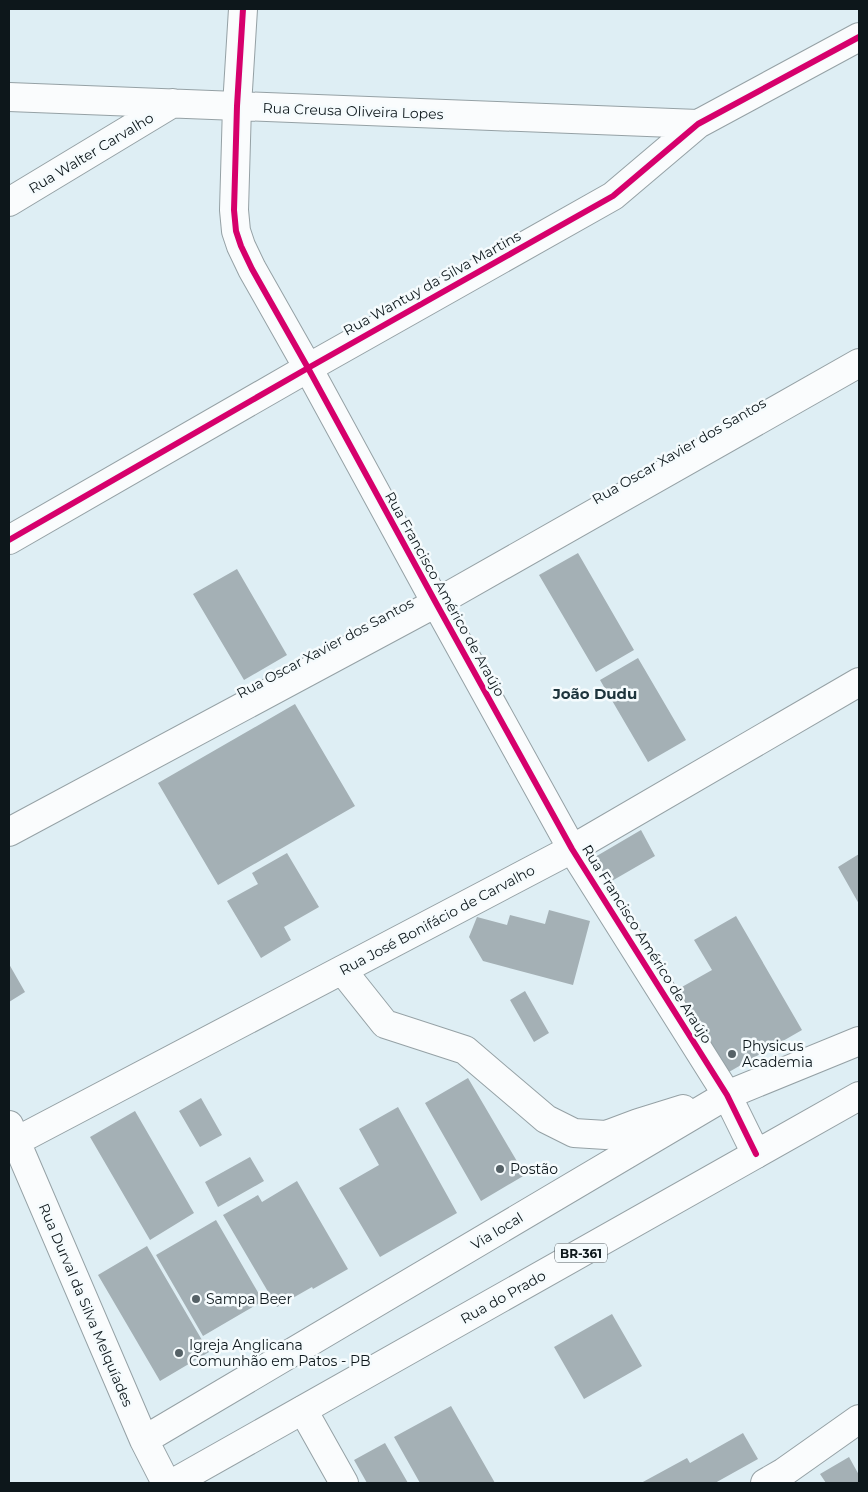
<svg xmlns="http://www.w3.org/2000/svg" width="868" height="1492" viewBox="0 0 868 1492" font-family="Montserrat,sans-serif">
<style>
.building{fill:#a4b0b5}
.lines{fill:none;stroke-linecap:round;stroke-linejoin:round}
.minor-casing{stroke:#95a1a5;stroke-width:30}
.major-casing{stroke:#95a1a5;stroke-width:30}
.minor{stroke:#fafcfd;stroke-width:28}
.major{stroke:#fafcfd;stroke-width:28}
.cycleway-casing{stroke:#f5fbfd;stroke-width:9}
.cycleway{stroke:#d6006c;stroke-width:6}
.poi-dot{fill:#566267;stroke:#f5fbfd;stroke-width:2}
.labels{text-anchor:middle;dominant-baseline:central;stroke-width:5;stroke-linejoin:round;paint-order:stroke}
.shield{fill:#f5fbfd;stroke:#535b5f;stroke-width:1}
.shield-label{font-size:12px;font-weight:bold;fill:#0d171b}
.street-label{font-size:14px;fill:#0d171b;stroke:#f5fbfd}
.poi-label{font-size:14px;fill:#0d171b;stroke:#f5fbfd;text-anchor:start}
.neighbourhood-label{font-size:15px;font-weight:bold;fill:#1d343c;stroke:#f5fbfd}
</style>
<rect width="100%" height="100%" fill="#deeef4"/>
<path class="building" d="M578 553 634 650 596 672 539 575Z
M237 569 287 655 244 680 193 594Z
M638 658 686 740 648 762 600 680Z
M295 704 355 806 218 885 158 783Z
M641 830 655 856 610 882 595 857Z
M287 853 319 907 284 927 291 940 261 958 227 901 258 884 252 873Z
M859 854V904L838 867Z
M549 910 590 921 573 985 483 961 469 937 477 917 507 925 510 915 545 924Z
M736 916 802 1030 722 1076 673 992 712 970 694 940Z
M9 964 25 992 9 1002Z
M525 991 549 1033 534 1042 510 1000Z
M468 1078 525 1175 481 1201 425 1103Z
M201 1098 222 1135 200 1147 179 1111Z
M398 1107 457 1213 380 1257 339 1188 379 1165 359 1129Z
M135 1111 194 1213 150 1240 90 1137Z
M250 1157 264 1181 218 1207 205 1182Z
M297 1181 348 1269 313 1289 312 1287 277 1307 223 1215 258 1195 262 1202Z
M216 1220 263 1301 203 1336 156 1255Z
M147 1246 209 1352 160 1381 98 1275Z
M612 1314 642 1366 584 1399 554 1347Z
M451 1406 495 1483H420L394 1437Z
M743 1433 758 1459 715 1483H641L687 1458 690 1463Z
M385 1443 408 1483H367L354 1460Z
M849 1457 859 1475V1483H826L820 1474Z"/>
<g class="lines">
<defs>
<path id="minor" d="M243 9 237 106 234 210 236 231 241 246 252 269 308 368 436 603 572 849 727 1095 756 1154
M9 97 698 124
M9 202 173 103
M9 540 308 368 613 196 698 124 859 37
M9 832 436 603 859 363
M342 970 385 1024 465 1050 546 1119 574 1133 606 1135 638 1123 683 1109
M9 1125 144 1440 166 1483
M9 1145 572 849 859 682
M303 1410 344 1483
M144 1440 727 1095 859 1041
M765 1483 784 1472 859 1419"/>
<path id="major" d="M173 1483 859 1096"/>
</defs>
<use href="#minor" class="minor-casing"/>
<use href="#major" class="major-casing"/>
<use href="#minor" class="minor"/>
<use href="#major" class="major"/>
<defs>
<path id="cycleway" d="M243 9 237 106 234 210 236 231 241 246 252 269 308 368 436 603 572 849 727 1095 756 1154
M9 540 308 368 613 196 698 124 859 37"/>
</defs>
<use href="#cycleway" class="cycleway-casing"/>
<use href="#cycleway" class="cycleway"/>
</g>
<g class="poi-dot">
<circle cx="732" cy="1054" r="5"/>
<circle cx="500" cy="1169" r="5"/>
<circle cx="196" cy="1299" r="5"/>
<circle cx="179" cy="1353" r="5"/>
</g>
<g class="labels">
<rect class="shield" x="555" y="1243.5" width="52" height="19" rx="4"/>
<g class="shield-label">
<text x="581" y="1253">BR-361</text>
</g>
<g class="street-label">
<text transform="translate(353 111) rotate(2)">Rua Creusa Oliveira Lopes</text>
<text transform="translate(91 153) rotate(-31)">Rua Walter Carvalho</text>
<text transform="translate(432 283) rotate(-29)">Rua Wantuy da Silva Martins</text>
<text transform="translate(679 451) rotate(-30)">Rua Oscar Xavier dos Santos</text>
<text transform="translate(445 594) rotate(61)">Rua Francisco Américo de Araújo</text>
<text transform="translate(325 648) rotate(-28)">Rua Oscar Xavier dos Santos</text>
<text transform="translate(437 920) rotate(-28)">Rua José Bonifácio de Carvalho</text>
<text transform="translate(647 944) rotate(58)">Rua Francisco Américo de Araújo</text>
<text transform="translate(497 1231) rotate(-31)">Via local</text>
<text transform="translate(503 1297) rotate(-29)">Rua do Prado</text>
<text transform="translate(86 1305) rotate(67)">Rua Durval da Silva Melquíades</text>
</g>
<g class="poi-label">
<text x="742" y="1046">Physicus<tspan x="742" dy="16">Academia</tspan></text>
<text x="510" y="1169">Postão</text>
<text x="206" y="1299">Sampa Beer</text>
<text x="189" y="1345">Igreja Anglicana<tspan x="189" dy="16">Comunhão em Patos - PB</tspan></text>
</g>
<g class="neighbourhood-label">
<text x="595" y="693">João Dudu</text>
</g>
</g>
<rect width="868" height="1492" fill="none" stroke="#0d171b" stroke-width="20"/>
</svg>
